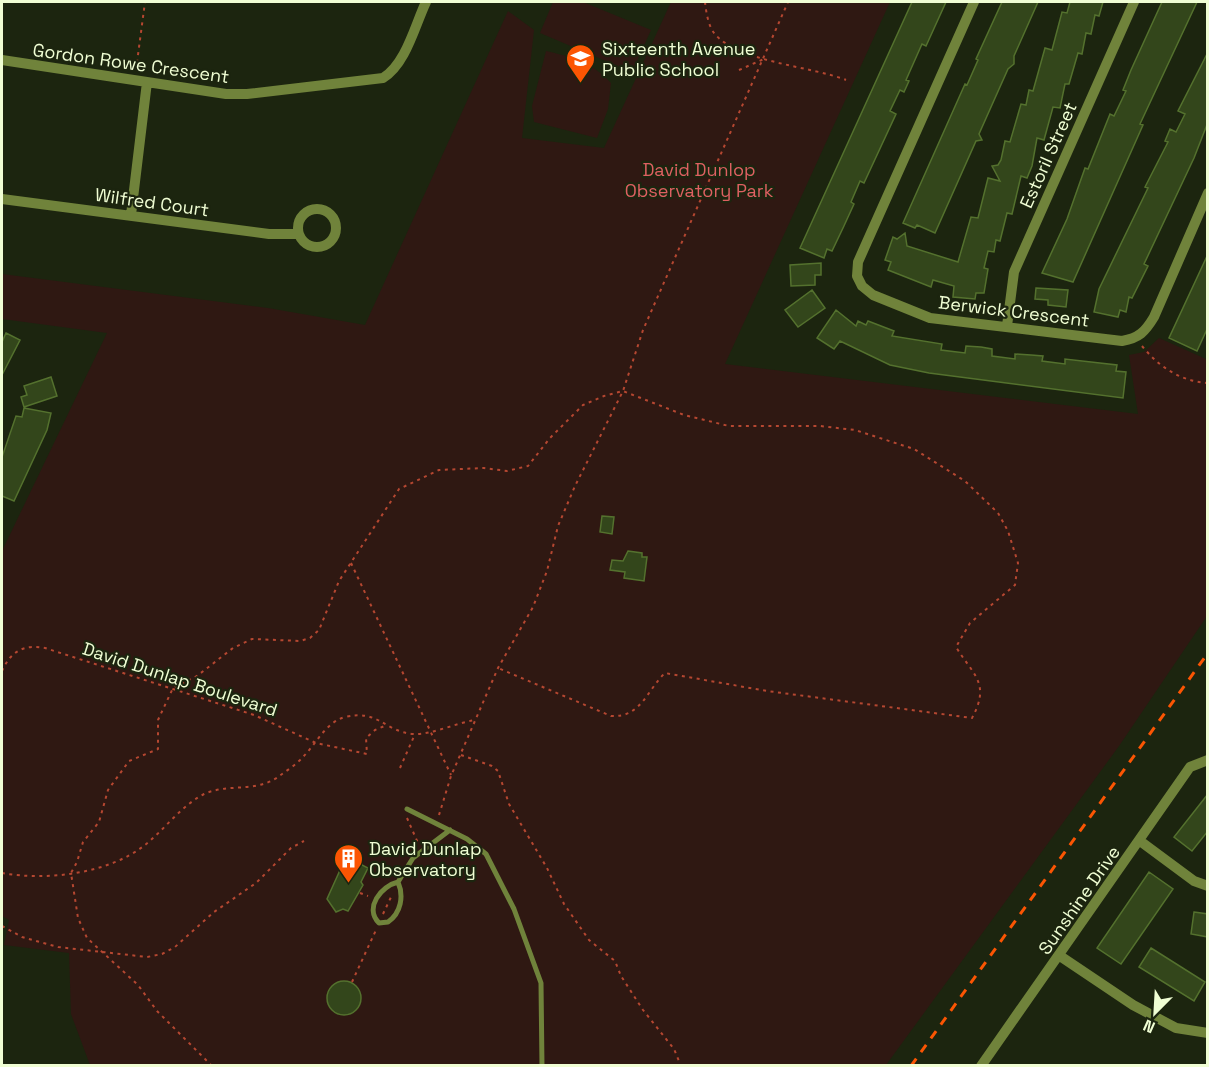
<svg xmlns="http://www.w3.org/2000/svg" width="1209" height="1067" viewBox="0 0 1209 1067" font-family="'Space Grotesk',sans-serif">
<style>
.green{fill:#2f1812}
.building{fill:#33461b;stroke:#54712e;stroke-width:1.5}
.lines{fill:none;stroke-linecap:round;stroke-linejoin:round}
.path{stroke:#b54731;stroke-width:2;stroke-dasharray:3 4.5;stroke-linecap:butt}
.service{stroke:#70833b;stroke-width:5}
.minor{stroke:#70833b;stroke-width:10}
.rail{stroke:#fb5503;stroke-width:3;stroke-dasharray:9 8;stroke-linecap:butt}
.labels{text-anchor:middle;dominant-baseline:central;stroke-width:4.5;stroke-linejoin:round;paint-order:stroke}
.poi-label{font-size:18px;fill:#f0fed4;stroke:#1c250f;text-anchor:start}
.street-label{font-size:18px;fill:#f0fed4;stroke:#1c250f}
.park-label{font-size:18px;fill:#de6062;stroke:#1c250f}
</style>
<rect width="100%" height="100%" fill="#1c250f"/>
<path class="green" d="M553 2H583L651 30 632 72 540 33Z
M671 2H890L725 364 1138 414 1129 355 1144 352 1159 338 1206 359 1207 356V616L1119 746 886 1065H90L71 1014 69 953 4 945 9 920 2 916V551L107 333 2 319V274L268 308 365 325 508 11 534 30 522 138 604 148Z
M546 51C572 57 592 62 611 83L608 109 597 138 534 122 532 106Z"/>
<path class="building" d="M912 2H946L926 46 922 44 906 80 909 81 904 92 900 90 890 111 896 114 864 183 860 181 851 202 854 204 843 228 832 251 827 249 824 258 800 248Z
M1002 2H1038L1014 56V64L1008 69 979 134 982 140 976 141 935 233 917 225 915 228 903 223 965 84 967 85 978 60 976 59Z
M1070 2H1103L1099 16 1095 15 1091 34 1086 33 1082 54 1078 53 1069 84H1065L1060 108 1053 107 1044 140 1037 138 1032 166 1027 178 1021 176 1012 214 1007 213 1000 241 996 240 994 252 988 251 984 268 988 269 984 293H976L975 299 953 297 954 286 933 280 931 287 888 270 891 262 885 260 893 237 897 239 905 233 907 246 958 262 971 217 978 218 988 178 1000 181 992 166 998 165 1001 160 1005 141 1010 142 1021 104 1026 105 1029 90 1033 91 1045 48 1052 50 1062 12 1067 13Z
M1162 2H1197L1140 124 1143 125 1073 282 1042 273 1067 219 1085 168 1088 169 1110 114 1114 116 1126 91 1123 90 1131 70Z
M1208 52V122L1194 158 1144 264 1148 266 1132 298 1129 297 1126 312 1120 310 1118 317 1094 312 1099 289 1148 188 1145 187 1168 142 1165 141 1170 129 1176 132 1185 114 1178 111Z
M1208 254V327L1197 351 1169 338Z
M821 263V275H815V285L791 286 790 265Z
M1036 288 1068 290 1066 307 1048 305V300L1035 299Z
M812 290 825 308 798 327 785 310Z
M836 310 856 326 858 321 866 325 868 321 894 331 892 336 942 344 941 350 965 353 966 346 981 347 992 349V356L1015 359V354L1031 355 1043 356 1042 361 1065 364V359L1117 365 1116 371 1126 372 1123 398 929 373 890 365 840 341 834 349 817 338Z
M6 333 20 340 2 375V342Z
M51 377 57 396 24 407 21 397 27 395 24 386Z
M24 408 51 413 47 430 14 501 2 496V457L16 416 22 417Z
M602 516 614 517 612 534 600 532Z
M628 551 642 553V557H647L644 581 624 578 625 572 610 570 612 560 623 561Z
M1208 794V831L1192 851 1174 837Z
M356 856 360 858 362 865 368 868 361 882 363 885 348 911 343 909 336 912 327 899 345 859 348 861Z
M1149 872 1173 889 1121 964 1097 948Z
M1194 912 1208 914V937L1191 934Z
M1151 948 1205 982 1194 1001 1139 967Z
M327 998a17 17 0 1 1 34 0a17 17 0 1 1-34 0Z"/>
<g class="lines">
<path class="path" d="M705 2C706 11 708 25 714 33 737 62 811 66 846 80
M136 70 145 2
M739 70 764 59
M1142 346C1159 367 1180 381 1208 383
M351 563 451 775
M2 671C11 651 24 644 45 648L254 715 316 743 367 754 366 738 375 730 387 725
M461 755 492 766 498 771 509 804 547 868 564 904 589 940 615 961 621 976 643 1010 674 1049 681 1066
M400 768 415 734
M439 815 451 776 498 668 533 607 547 571 558 526 575 486 623 391 643 330 788 2
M407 818 418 843
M2 873C47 881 108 874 145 845 165 829 181 806 204 794 228 783 255 793 278 777 286 771 296 765 303 757 316 744 326 722 345 717 379 709 383 731 413 734 431 735 456 723 475 720
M360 893 368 896
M383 914 392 895
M2 926 22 937 58 947 147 957 162 954 175 947 214 912 256 883 291 848 304 841
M352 982 376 930
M212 1066 157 1011 138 985 87 938 78 918 71 873 77 862 83 842 99 822 108 790 129 761 158 749V720L173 688 197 676 233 648 252 639 300 641 310 638 319 630 339 581 399 489 439 470 484 468 507 471 528 466 550 438 583 405 604 396 623 391 684 415 729 426H820L855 430 914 449 965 481 998 513 1008 531 1018 563 1015 585 970 623 956 647C973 675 991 683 972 718L767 691 665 673C647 690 641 718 611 716L498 668"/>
<path class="service" d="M407 809 467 839 486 854 514 909 541 983 542 1066
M398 882C404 896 401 913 388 922L379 923C364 908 381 886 398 882L413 858 450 830"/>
<path class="minor" d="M974 2 858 262 857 276 862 286 873 295 930 318 1122 341C1139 338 1145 332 1154 317L1208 193
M2 60 226 94H247L383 78C406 64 415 25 426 2
M2 199 269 234H299
M298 228a19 19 0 1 1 38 0a19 19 0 1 1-38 0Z
M131 215 147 82
M1007 326 1014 272 1134 2
M1140 841 1194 881 1208 886
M1060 956 1133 1005 1176 1028 1208 1033
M981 1066 1190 767 1208 760"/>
<path class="rail" d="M911 1066 1208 653"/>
</g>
<defs>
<symbol id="school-pin" viewBox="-11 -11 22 30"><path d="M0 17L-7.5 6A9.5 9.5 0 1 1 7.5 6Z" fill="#fb5503" stroke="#1c250f"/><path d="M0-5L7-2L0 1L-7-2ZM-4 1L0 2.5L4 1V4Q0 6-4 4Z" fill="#fff"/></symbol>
<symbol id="building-pin" viewBox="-11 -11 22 30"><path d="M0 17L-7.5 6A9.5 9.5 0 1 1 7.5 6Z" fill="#fb5503" stroke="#1c250f"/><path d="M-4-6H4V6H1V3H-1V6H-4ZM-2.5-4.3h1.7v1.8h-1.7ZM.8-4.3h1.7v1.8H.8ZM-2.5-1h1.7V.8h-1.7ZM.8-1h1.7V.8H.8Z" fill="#fff"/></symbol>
</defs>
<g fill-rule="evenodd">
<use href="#school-pin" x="564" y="42" width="33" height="45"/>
<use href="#building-pin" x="332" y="842" width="33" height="45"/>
</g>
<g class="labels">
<g class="poi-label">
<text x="602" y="48">Sixteenth Avenue<tspan x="602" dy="21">Public School</tspan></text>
<text x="369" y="848">David Dunlap<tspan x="369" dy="21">Observatory</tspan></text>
</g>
<g class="street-label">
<text transform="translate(131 63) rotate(8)">Gordon Rowe Crescent</text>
<text transform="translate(1048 155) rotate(-66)">Estoril Street</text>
<text transform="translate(152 202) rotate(8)">Wilfred Court</text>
<text transform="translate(1014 311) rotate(7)">Berwick Crescent</text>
<text transform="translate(180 679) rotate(18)">David Dunlap Boulevard</text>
<text transform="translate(1079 900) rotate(-55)">Sunshine Drive</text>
</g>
<g class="park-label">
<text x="699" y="169">David Dunlop<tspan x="699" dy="21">Observatory Park</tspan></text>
</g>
</g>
<rect width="1209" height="1067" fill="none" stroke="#f0fed4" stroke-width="6"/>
<g transform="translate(1155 1013) rotate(204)" stroke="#1c250f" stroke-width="4.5" paint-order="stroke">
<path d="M0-4.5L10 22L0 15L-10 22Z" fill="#f0fed4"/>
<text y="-9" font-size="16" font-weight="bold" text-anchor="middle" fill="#f0fed4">N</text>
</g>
</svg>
